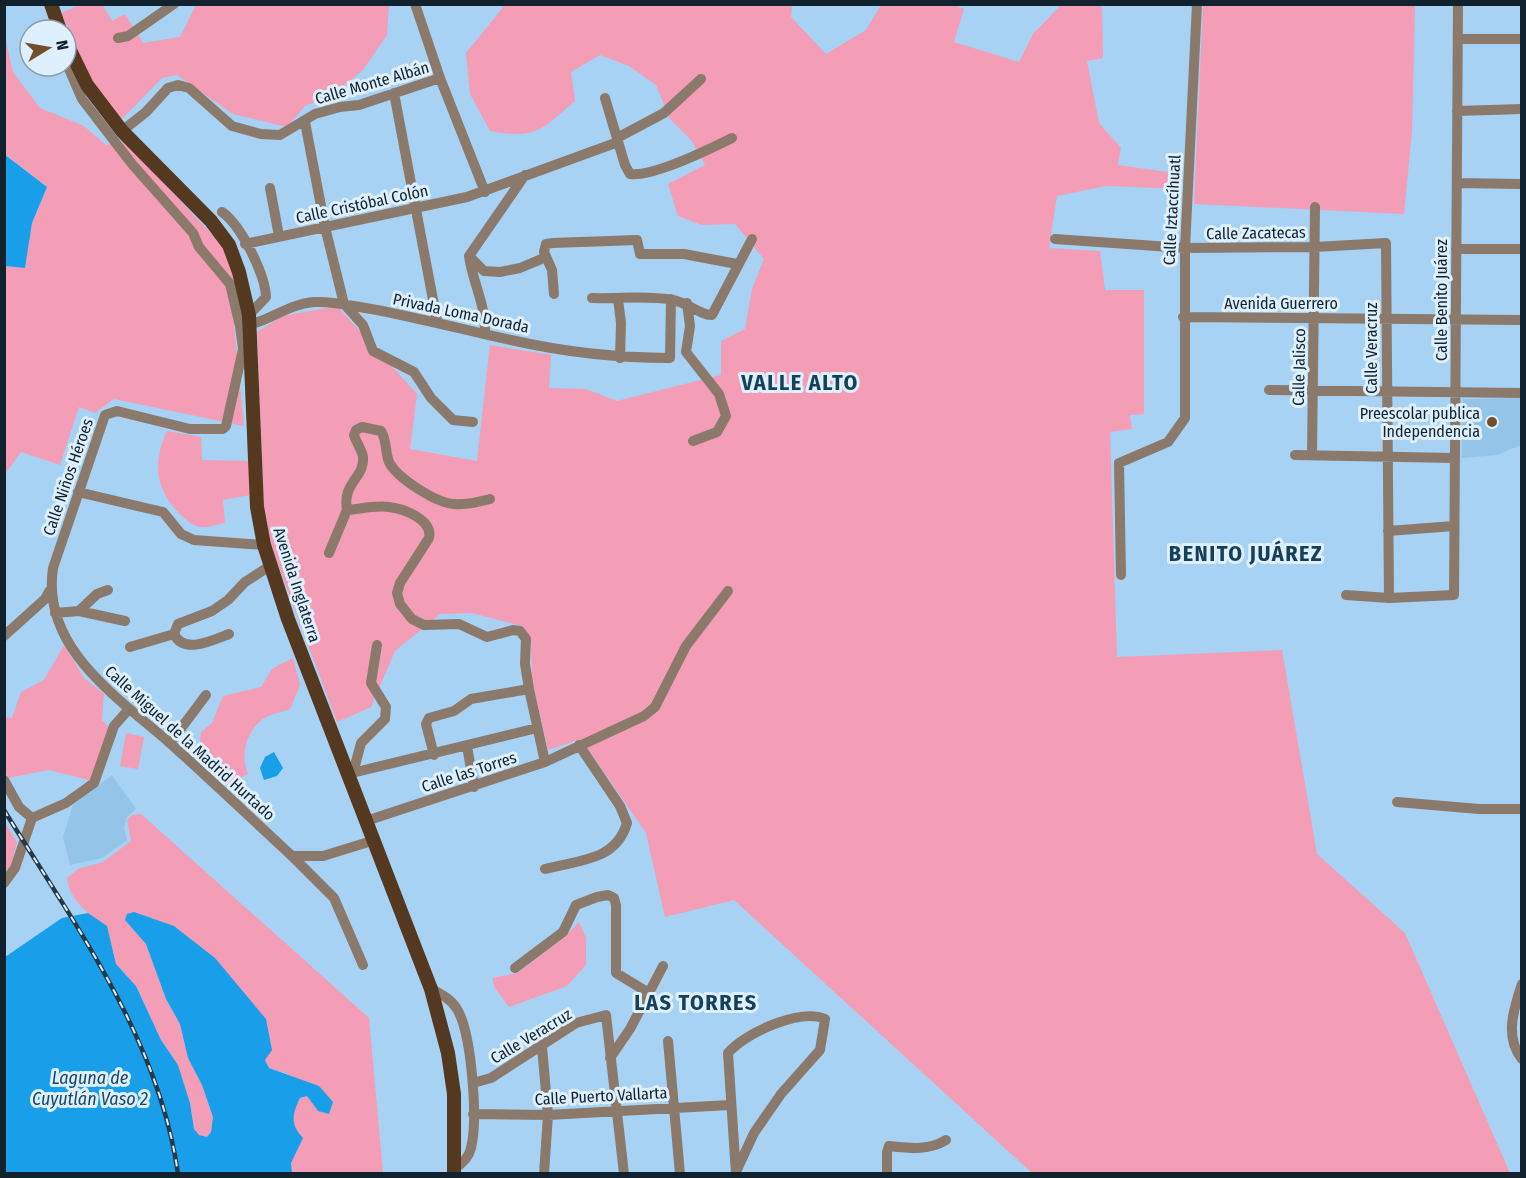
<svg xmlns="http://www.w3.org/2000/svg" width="1526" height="1178" viewBox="0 0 1526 1178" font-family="'Fira Sans Condensed',sans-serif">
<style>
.built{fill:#94c4e8}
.green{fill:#f39db6}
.water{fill:#199fe9}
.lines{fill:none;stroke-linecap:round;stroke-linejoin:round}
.minor{stroke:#8b7a6c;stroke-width:10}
.major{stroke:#54381f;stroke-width:14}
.rail-casing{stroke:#253948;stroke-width:4.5}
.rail{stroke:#deeffd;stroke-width:2;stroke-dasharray:7;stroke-linecap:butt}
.poi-dot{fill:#744e2b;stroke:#deeffd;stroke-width:2}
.labels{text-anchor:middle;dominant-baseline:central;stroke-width:6;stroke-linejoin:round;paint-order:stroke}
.street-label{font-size:16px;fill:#11222e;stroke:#deeffd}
.poi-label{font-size:16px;fill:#11222e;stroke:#deeffd;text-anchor:end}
.water-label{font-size:18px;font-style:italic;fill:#184765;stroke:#deeffd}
.district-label{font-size:22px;font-weight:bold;letter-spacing:1.5px;fill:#163f59;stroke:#deeffd}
</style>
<rect width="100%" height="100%" fill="#a7d2f3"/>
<path class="built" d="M1521 398V445L1497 455 1462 458 1463 399Z
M112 775 136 809 127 817 124 828 127 840 102 858 70 865 63 837 73 805Z"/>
<path class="green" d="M1092 4 1102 7 1103 58 1087 61 1099 123 1121 148 1118 165 1181 174 1180 189 1106 186 1057 196 1049 248 1100 251 1105 290H1144V414L1130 415 1132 429 1110 432 1117 657 1282 650 1317 854 1405 933 1510 1173H1032L734 900 665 917 646 833 581 739 548 750 532 680 531 641 522 626 472 613 440 614 395 651 371 707 337 722 271 546 264 508 257 332 283 316 337 306 417 394 410 449 477 461 490 345 551 355 549 388 586 389 617 401 721 375V341L745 329 752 289 764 259 735 224 702 225 678 216 668 184 705 165 691 140 670 119 656 85 629 66 600 55 571 72 575 101C540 131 537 139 490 131L470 94 466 53 505 5H792L791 17 826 54 866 30 881 5H954L964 9 954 42 1019 62 1033 34 1061 5Z
M80 5H103L112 21 125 14 143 43 180 37 196 5H389L387 35 363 70 333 95 305 106 287 127 233 114 177 75 162 78 121 120 93 85 61 13Z
M1203 5H1415L1412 131 1404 214 1194 204Z
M4 33 13 72 40 108 84 126 106 145 125 142 223 246 235 276 243 311 234 325 244 426 114 399 95 413 79 407 60 465 21 452 5 474V266L25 268 32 223 47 187 5 154Z
M167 431 201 437 202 460 249 461 250 495 223 500 225 523C218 524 208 528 201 527 192 526 184 518 178 512 155 488 153 461 167 431Z
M64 645 84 678 104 694 102 720 110 729 95 771 89 780 49 770 8 778 5 769 4 717 12 718 21 692 44 680Z
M293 658 300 685 290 709C282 712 270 714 263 719 246 732 240 755 248 774L227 785 198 760 201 732 212 723 223 696 261 687 272 669Z
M126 733 144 737 138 769 120 766Z
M141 814 369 1018 383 1173H292L291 1163 296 1151 292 1115 300 1098 307 1096 318 1111 329 1114 333 1102 288 1074 269 1068 265 1060 126 920 146 944 166 999 180 1024 188 1058 202 1085 213 1117 211 1132 207 1137 199 1136 194 1129 190 1103 178 1065 161 1040 136 986 116 964 107 926C88 914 70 901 67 878L78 869 103 862 131 841 127 820 132 815Z
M4 821 17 842 11 865 5 872Z
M579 922 586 938V965L567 986 509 1007 495 988 492 978 517 973 565 937Z"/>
<path class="water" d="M4 154 47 187 32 223 25 268 5 266Z
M274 752 283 768 277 776 264 780 260 768 265 757Z
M134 912 174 926 215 958 266 1019 272 1050 265 1060 269 1068 319 1086 333 1102 329 1114 318 1111 307 1096 300 1098C292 1115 290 1124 303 1138L291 1163 292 1173H5V957L62 918 88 913 107 926 116 964 136 986 161 1040 178 1065 190 1103 194 1129 199 1135 207 1137 211 1132 213 1117 202 1085 188 1058 180 1024 166 999 146 944 125 920 127 914Z"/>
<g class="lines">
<path class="minor" d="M415 4 440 78 485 192
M118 38 128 36 174 4
M1458 39H1522
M66 62 82 99 132 164 193 233 199 247 230 284 240 326
M394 93 437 321
M605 98 625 165 630 174C652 177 710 149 732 138
M1457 111 1522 109
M305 122 325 227 344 304 363 325 373 351 414 372 431 398 453 420 473 422
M122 131 146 112 168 88 178 85 189 88 232 126 261 134 280 135 315 114 340 107 359 105 440 78
M617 138 664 113 701 79
M1457 183 1522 184
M270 188 279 236
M222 212C241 225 265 274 266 297L249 315
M1055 239 1185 248 1315 247 1386 243 1389 598
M245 244 467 197 618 142
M1456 249H1522
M469 256 484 271 500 272 520 268 544 258
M554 294 552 270 544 252 546 244 553 243 637 240 640 254H684L737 264
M592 298C618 299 647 295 673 300 686 302 702 316 712 315L752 239
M618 299 621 323 620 358
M687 303 690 326 686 352 719 394 726 416 717 432 693 441
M1183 317 1522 320
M485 334C486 304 473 284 469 256L525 175
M1269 390 1522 393
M1295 455 1455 458
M1312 455 1315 207
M78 492 163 512 181 534 194 540 264 545
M490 499C478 502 467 505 454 504 436 503 397 478 389 462 385 452 387 440 381 431L362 427 356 430 354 435C356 442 362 450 363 457 365 478 342 482 347 510 360 509 376 505 389 507 405 509 433 520 429 538L400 583 397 593 400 604 412 619 424 625 459 624 487 637 513 630 520 631 526 639 525 664 529 689 545 762
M1388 531 1454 526
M329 553 347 510
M1121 575 1119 463 1168 442 1185 418V248L1197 4
M1346 595 1389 598 1454 595 1458 4
M79 611 97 594 108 590
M55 613 79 611 125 621
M174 634C184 655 213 640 229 634
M4 636 45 599 50 590
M130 647 174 634 178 624 212 611 228 600 245 582 270 566
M170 743 206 695
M467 746 474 787
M434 755 426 724 429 718 454 711 471 699 529 689
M353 773 361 743 385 719 386 707 371 683 377 645
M348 774 537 728
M4 780 19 807 32 818
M1397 802 1479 809H1522
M32 818 66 803 94 783 114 726 128 710
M366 821 545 762 644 716 655 707 686 646 728 591
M375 840 323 856H292C252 819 212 781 171 744 119 698 41 649 53 568L105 415 117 411 190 429H223L226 426 243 349 240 326C266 324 287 304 314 302 335 301 357 307 377 310 422 319 466 330 511 340 564 352 616 358 670 358L671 299
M292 856 334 898 363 965
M545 869C579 860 616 861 627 823L620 806 579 745
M4 883 15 868 32 818
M515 968 563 932 576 905 597 897 608 895 614 898 616 905V973L649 993
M1522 984C1514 1008 1504 1037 1522 1059
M431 989C441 994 451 999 457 1009 472 1034 478 1120 471 1148 469 1157 462 1164 454 1169
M668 1041 680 1174
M542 1047 548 1115 544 1174
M610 1058 630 1029 663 966
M473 1083 491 1078 576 1023 606 1015 624 1174
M473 1114 548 1115 730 1105
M736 1172 754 1133 781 1094 820 1050 825 1019C800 1008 745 1033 728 1053L736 1174
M887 1174V1152L889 1146C909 1148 928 1151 946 1140"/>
<path class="major" d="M51 4 60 30
M66 42 87 85 122 131 211 221 229 245 239 272 249 315 257 507 264 545 288 619 431 989 448 1053 454 1094V1174"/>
<defs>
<path id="rail" d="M4 810C74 924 159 1038 178 1174"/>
</defs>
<use href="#rail" class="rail-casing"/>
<use href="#rail" class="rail"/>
</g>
<circle class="poi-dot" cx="1492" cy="422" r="6"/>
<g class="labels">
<g class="street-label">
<text transform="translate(372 83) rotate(-16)">Calle Monte Albán</text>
<text transform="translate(362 204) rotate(-12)">Calle Cristóbal Colón</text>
<text transform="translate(1172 210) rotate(-87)">Calle Iztaccíhuatl</text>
<text transform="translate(1256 233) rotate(-1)">Calle Zacatecas</text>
<text transform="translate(1441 300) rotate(-90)">Calle Benito Juárez</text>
<text x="1281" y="303">Avenida Guerrero</text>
<text transform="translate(461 313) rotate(12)">Privada Loma Dorada</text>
<text transform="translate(1371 348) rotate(-90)">Calle Veracruz</text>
<text transform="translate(1299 367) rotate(-89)">Calle Jalisco</text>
<text transform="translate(68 477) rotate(-71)">Calle Niños Héroes</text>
<text transform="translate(297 585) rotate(72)">Avenida Inglaterra</text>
<text transform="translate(190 743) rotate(42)">Calle Miguel de la Madrid Hurtado</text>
<text transform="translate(469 772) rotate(-18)">Calle las Torres</text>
<text transform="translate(531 1036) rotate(-31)">Calle Veracruz</text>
<text transform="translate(601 1096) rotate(-3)">Calle Puerto Vallarta</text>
</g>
<g class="poi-label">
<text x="1480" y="413">Preescolar publica<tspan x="1480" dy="18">Independencia</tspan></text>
</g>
<g class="water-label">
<text x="90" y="1078">Laguna de<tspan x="90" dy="21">Cuyutlán Vaso 2</tspan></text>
</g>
<g class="district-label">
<text x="800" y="382">VALLE ALTO</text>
<text x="1246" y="553">BENITO JUÁREZ</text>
<text x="696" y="1002">LAS TORRES</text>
</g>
</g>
<rect width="1526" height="1178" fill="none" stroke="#11222e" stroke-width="12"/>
<g transform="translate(48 48) rotate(79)"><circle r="28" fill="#deeffd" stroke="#8c9daa" stroke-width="1.5"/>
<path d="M0-4.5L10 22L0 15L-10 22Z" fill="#744e2b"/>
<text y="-9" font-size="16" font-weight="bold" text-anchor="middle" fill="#11222e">N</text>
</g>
</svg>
